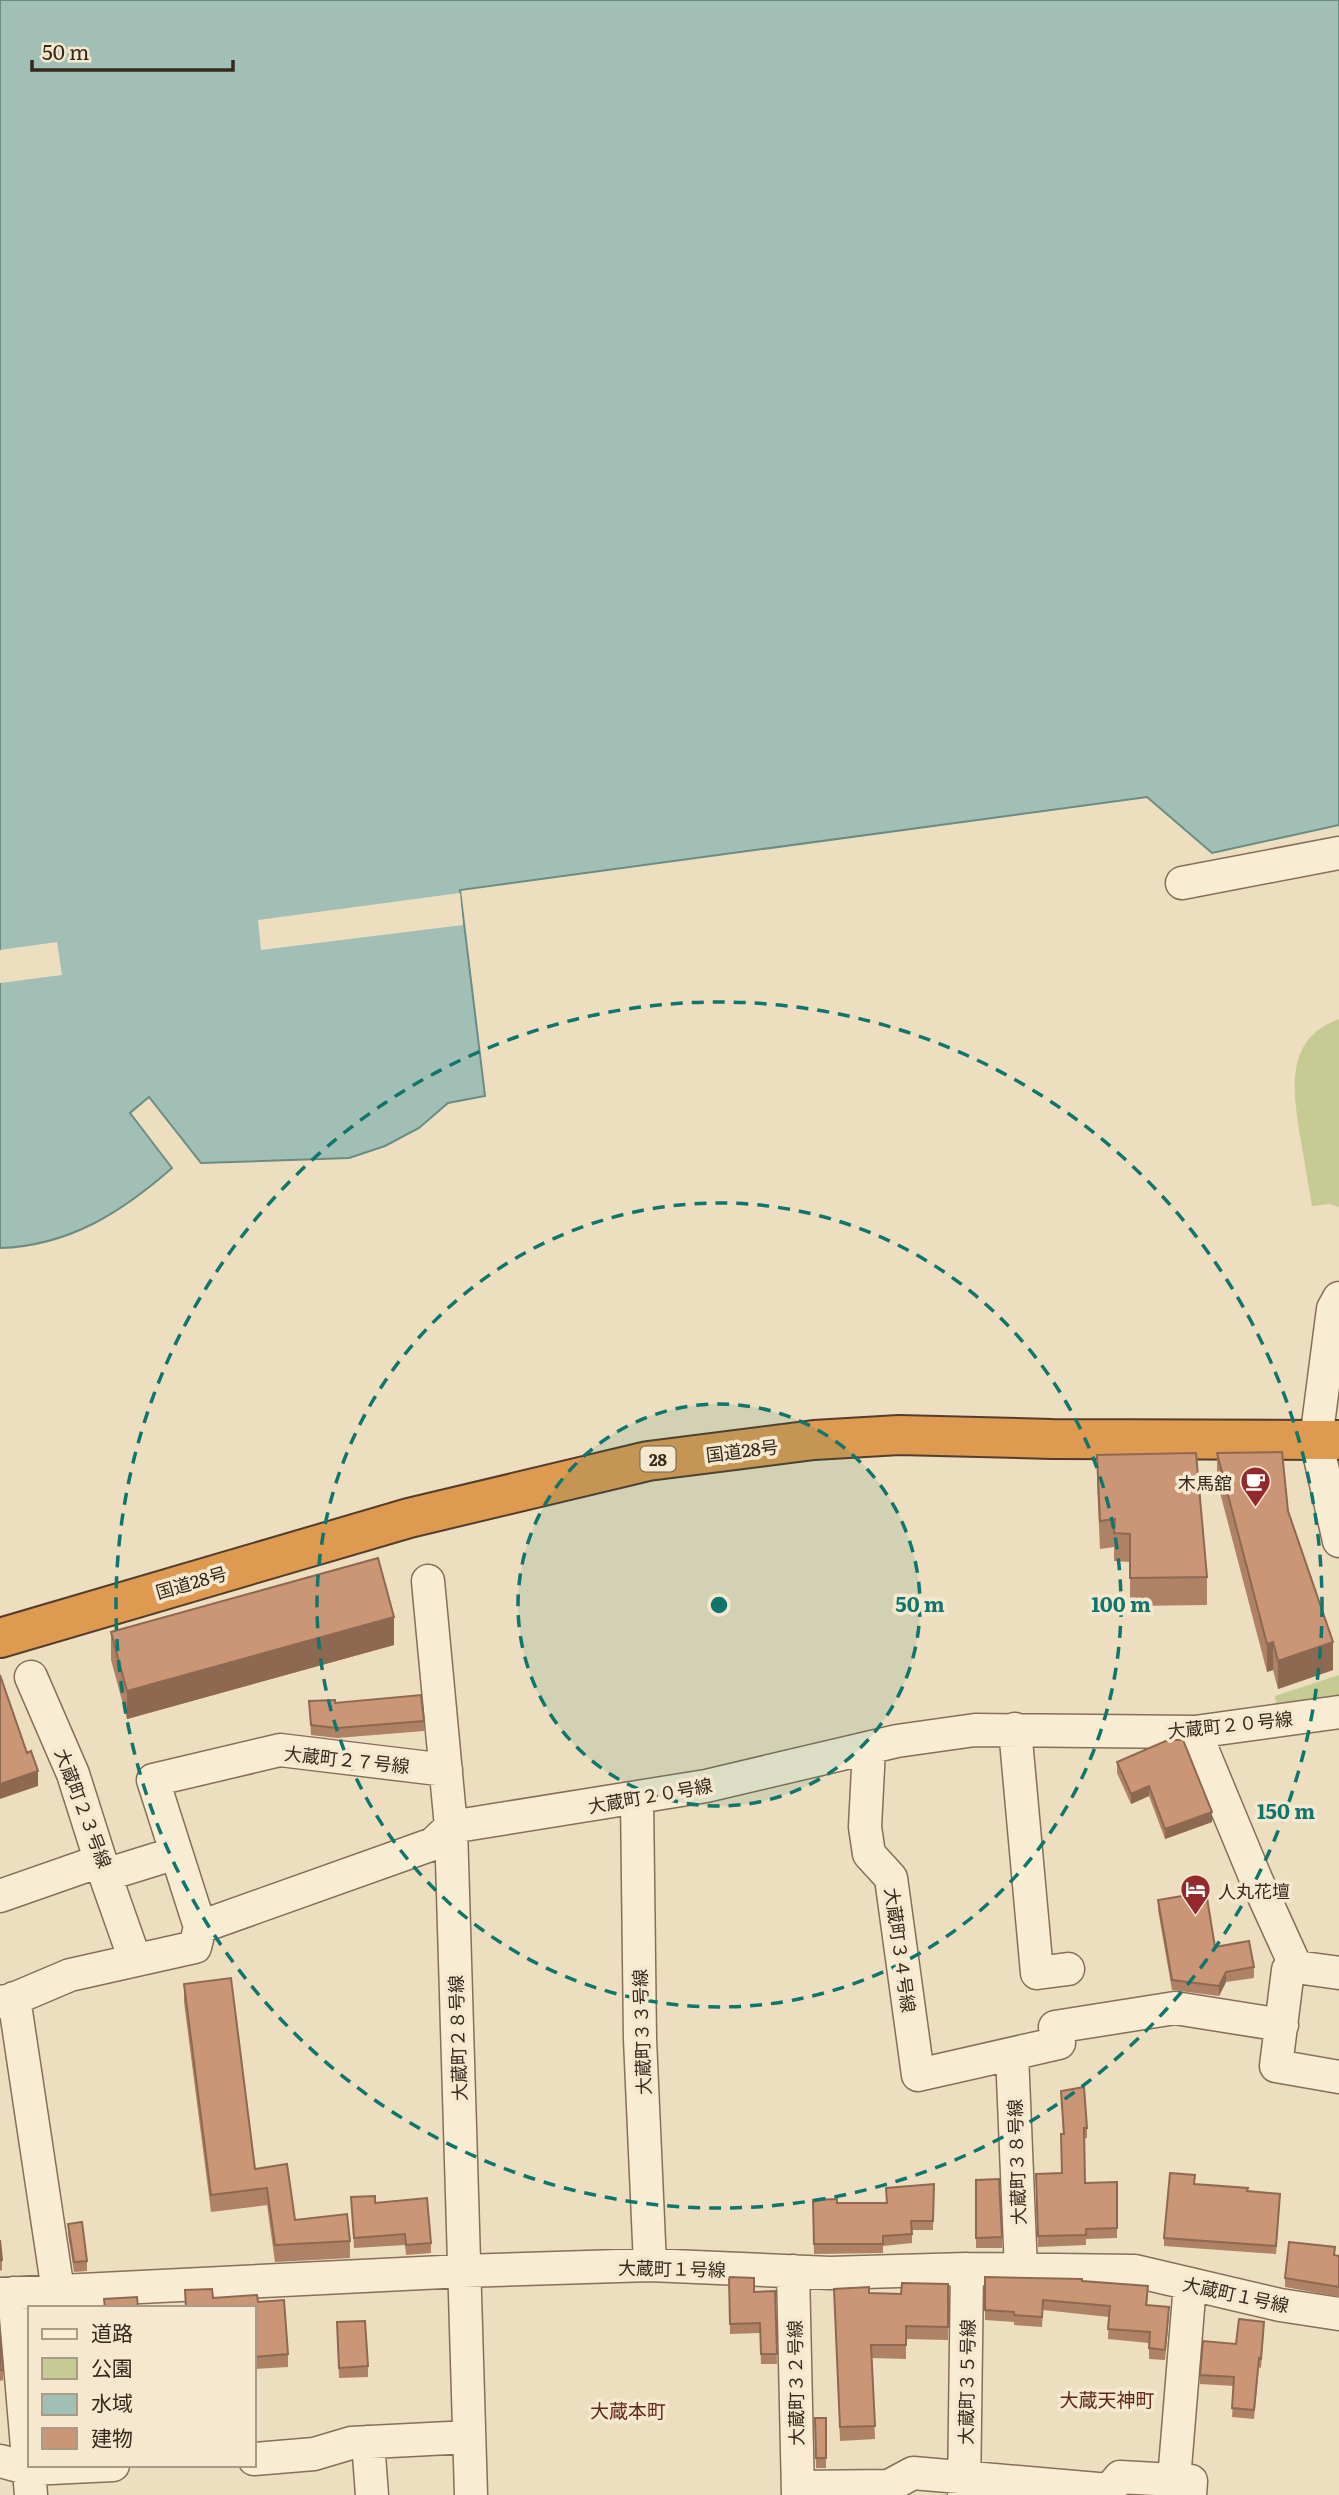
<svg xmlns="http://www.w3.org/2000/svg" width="1339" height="2495" viewBox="0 0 1339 2495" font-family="Literata,'Noto Sans JP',serif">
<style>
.green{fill:#c6cb94}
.water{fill:#a2bfb6;stroke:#6a8d83;stroke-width:2}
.pier{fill:#eddebf}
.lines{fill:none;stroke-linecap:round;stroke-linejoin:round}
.minor-casing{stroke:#866f58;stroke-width:35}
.highway-casing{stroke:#533d2c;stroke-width:42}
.minor{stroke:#f8ecd2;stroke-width:32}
.highway{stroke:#dd9a50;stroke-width:38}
.wall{fill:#af8165}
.shaded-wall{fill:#8e6952}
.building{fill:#cb9675;stroke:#8e6952;stroke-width:2}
.ring{fill:none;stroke:#0f766e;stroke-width:3.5;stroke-dasharray:12 9}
.labels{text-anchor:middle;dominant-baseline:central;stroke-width:7;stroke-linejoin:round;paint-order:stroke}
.shield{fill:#f5e8cf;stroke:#6f6252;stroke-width:2}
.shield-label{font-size:16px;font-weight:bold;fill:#35281c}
.street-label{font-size:18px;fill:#35281c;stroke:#f5e8cf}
.poi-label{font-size:18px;fill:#35281c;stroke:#f5e8cf;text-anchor:end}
.neighbourhood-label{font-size:19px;fill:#61281c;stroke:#f5e8cf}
.centre{fill:#0f766e;stroke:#f5e8cf;stroke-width:3.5}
.ring-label{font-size:21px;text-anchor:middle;font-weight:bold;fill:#0f766e;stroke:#f5e8cf;stroke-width:7;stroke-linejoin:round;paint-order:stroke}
</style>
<rect width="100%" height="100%" fill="#eddebf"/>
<path class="green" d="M1339 1019V1207L1330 1204 1312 1206C1308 1183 1304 1159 1300 1136 1293 1090 1284 1039 1339 1019Z
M1339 1675V1698L1277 1707 1275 1696Z"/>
<path class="water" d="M0 0H1339V825L1212 853 1147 797 460 890 485 1096 448 1103 419 1128 385 1146 349 1158 201 1163 149 1097 130 1113 172 1168C122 1212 69 1246 0 1248Z"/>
<path class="pier" d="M460 893 463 925 261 950 258 920Z
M57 942 62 975 0 983V950Z"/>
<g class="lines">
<defs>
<path id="minor" d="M1182 883 1339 853
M1339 1298 1333 1309 1316 1440 1339 1541
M428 1581 451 1827 471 2495
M31 1677 73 1774 105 1875 176 1853
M1015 1729 1037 1973 1068 1969
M1195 1732 1256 1879 1296 1967 1339 1973
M869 1749 865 1827 869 1854 891 1878 918 2075 1059 2043 1055 2027 1175 2008 1282 2025
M637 1798 640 2039 650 2265
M105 1875 135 1960
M0 1896 100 1861
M200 1927 153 1780 280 1750 446 1770
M1296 1967 1288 1970 1276 2066 1339 2077
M14 1998 58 2291
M0 2002 11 2000 70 1975 195 1947 200 1927 433 1844 451 1827 706 1786 897 1741 975 1730 1195 1732 1339 1712
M1012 2054 1021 2270
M793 2271 798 2495
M14 2293 31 2495
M0 2294 463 2271 650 2265 830 2273 967 2269 1135 2271 1280 2305 1339 2314
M368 2442 372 2495
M254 2459 314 2454 351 2443 469 2437
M0 2461 30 2469 113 2465
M1174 2480 1190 2284
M798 2487 889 2486 913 2473 1109 2490 1120 2477 1191 2481 1190 2495
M964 2495 967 2269"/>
<path id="highway" d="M0 1638 409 1518 648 1461 814 1440 899 1435 1052 1439 1339 1440"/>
</defs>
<use href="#minor" class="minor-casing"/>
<use href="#highway" class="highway-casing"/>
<use href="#minor" class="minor"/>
<use href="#highway" class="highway"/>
</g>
<path class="wall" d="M1217 1453 1288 1511 1333 1670 1278 1689 1273 1670 1267 1672 1217 1481Z
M1097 1455 1207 1577V1605L1130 1606V1562L1114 1561V1547L1100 1549 1097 1483Z
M111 1632 394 1645 127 1719 111 1660Z
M309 1701 335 1703 424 1721V1731L337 1738 311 1735Z
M1117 1762 1212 1822 1165 1839 1149 1796 1131 1804 1117 1773Z
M1158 1900 1215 1947 1254 1967V1978L1226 1982 1219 1996 1172 1990 1158 1910Z
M184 1984 255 2169 295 2220 350 2241V2258L275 2262 267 2205 211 2212 184 2002Z
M1061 2091 1087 2128V2138H1084L1085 2183 1117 2182V2238L1086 2239V2245L1038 2247 1036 2184 1061 2173 1063 2134Z
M976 2180 1002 2237V2248H976Z
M934 2184 933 2230H912V2243L883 2246V2253L814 2254 813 2200 837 2203H886V2188Z
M1195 2184 1247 2191 1280 2202 1276 2254 1164 2246V2238Z
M351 2197 375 2203 431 2243V2253L406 2255 405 2245 354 2248Z
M68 2224 87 2261V2271L74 2272 68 2234Z
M0 2240 2 2260V2270L0 2271Z
M1335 2255 1339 2256V2297L1285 2287V2278Z
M729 2277 754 2292 775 2291 777 2364H761L760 2333 730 2334Z
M985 2277 1082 2281 1148 2297 1147 2306 1169 2318 1165 2360 1149 2359V2343L1108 2339 1109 2317 1043 2310 1042 2327 1014 2325V2322L985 2320Z
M948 2284V2340L906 2339V2359L872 2358 875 2439 840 2441 834 2289 869 2293 901 2294Z
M213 2298 258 2302 288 2354V2367L254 2369V2308Z
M1264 2331 1261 2368 1259 2367 1254 2419 1232 2417 1234 2386 1200 2384V2375L1236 2344Z
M337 2332 368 2366V2377L339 2378Z
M0 2336 3 2370V2380L0 2381Z
M815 2418H826V2468H816Z"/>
<path class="shaded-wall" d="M394 1617V1645L127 1719V1691Z
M1273 1642V1670L1267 1672V1644Z
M1333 1642V1670L1278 1689V1661Z
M38 1771V1786L0 1799V1784Z
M1149 1786V1796L1131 1804V1794Z
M1212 1812V1822L1165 1839V1829Z
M1226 1972V1982L1219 1996V1986Z"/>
<path class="building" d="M1282 1452 1288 1511 1333 1642 1278 1661 1273 1642 1267 1644 1217 1453Z
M1196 1453 1207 1577 1130 1578V1534L1114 1533 1115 1519 1100 1521 1097 1455Z
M378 1558 394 1617 127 1691 111 1632Z
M0 1675 27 1753 31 1751 38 1771 0 1784Z
M421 1695 424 1721 337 1728 311 1725 309 1701 335 1700V1703Z
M1168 1740H1183L1212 1812 1165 1829 1149 1786 1131 1794 1117 1762Z
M1206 1892 1215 1947 1249 1941 1254 1967 1226 1972 1219 1986 1172 1980 1158 1900Z
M231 1978 255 2169 287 2164 295 2220 347 2214 350 2241 275 2245 267 2188 211 2195 184 1984Z
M1084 2087 1087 2128H1084L1085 2183 1117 2182V2228L1086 2229V2235L1038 2236 1036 2174 1062 2173 1061 2134H1064L1061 2091Z
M1170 2173 1195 2175 1194 2184 1248 2188 1247 2191 1280 2194 1276 2246 1164 2238Z
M999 2179 1002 2237 976 2238V2180Z
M934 2184 933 2221H911L912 2234 883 2236V2244H814L813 2200 837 2199V2203H887L886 2188Z
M375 2196V2203L427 2198 431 2243 406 2245 405 2234 354 2238 351 2197Z
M82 2222 87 2261 74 2262 68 2224Z
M0 2240 2 2260 0 2261Z
M1289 2242 1335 2247 1334 2255 1339 2256V2287L1285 2278Z
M729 2277 754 2278V2292L775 2291 777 2354H761L760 2323 730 2324Z
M985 2277 1082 2279V2281L1148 2286 1146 2305 1169 2307 1165 2350 1149 2348 1150 2332 1108 2329 1110 2306 1043 2300 1042 2317 1014 2315V2312L985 2310Z
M902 2283 948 2284V2327L906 2326V2345H871L875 2426 840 2427 834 2289 869 2287V2293L901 2294Z
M212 2289 213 2298 257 2295 258 2302 284 2300 288 2354 254 2357V2308H186L185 2290Z
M137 2297 138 2308H105L104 2299Z
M1239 2319 1264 2322 1261 2359 1259 2358 1254 2410 1232 2408 1234 2377 1200 2375 1203 2341 1236 2344Z
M365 2321 368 2366 339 2368 337 2322Z
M0 2336 3 2370H0Z
M815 2418H826V2458H816Z"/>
<circle cx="719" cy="1605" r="201" fill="#0f766e" fill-opacity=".12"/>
<g class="ring">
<circle cx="719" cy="1605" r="201"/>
<circle cx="719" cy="1605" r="402"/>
<circle cx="719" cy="1605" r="603"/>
</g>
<defs>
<symbol id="cafe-pin" viewBox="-11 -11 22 30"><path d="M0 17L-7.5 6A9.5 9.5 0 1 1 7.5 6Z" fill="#94292d" stroke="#f5e8cf"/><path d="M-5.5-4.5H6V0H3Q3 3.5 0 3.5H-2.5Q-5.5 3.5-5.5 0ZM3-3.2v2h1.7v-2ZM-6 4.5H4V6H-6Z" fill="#fff"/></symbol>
<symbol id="hotel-pin" viewBox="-11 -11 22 30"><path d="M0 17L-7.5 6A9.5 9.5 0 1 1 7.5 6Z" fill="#94292d" stroke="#f5e8cf"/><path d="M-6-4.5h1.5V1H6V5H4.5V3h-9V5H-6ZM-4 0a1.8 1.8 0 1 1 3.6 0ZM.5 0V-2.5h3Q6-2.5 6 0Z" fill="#fff"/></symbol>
</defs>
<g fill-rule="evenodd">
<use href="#cafe-pin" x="1238" y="1464" width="35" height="47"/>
<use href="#hotel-pin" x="1178" y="1872" width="35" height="47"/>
</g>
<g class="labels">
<rect class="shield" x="640.5" y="1446.5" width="35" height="25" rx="5"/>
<g class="shield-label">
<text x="658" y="1459">28</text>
</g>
<g class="street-label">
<text transform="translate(742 1450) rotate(-7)">国道28号</text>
<text transform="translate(191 1582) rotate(-16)">国道28号</text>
<text transform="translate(1230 1724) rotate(-6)">大蔵町２０号線</text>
<text transform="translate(347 1759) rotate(6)">大蔵町２７号線</text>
<text transform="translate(650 1795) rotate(-10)">大蔵町２０号線</text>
<text transform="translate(84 1808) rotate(69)">大蔵町２３号線</text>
<text transform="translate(901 1950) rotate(82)">大蔵町３４号線</text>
<text transform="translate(641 2032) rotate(-92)">大蔵町３３号線</text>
<text transform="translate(457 2038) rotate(-92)">大蔵町２８号線</text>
<text transform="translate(1016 2162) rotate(-92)">大蔵町３８号線</text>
<text transform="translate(672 2268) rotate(1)">大蔵町１号線</text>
<text transform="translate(1236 2294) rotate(12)">大蔵町１号線</text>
<text transform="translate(966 2382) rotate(-89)">大蔵町３５号線</text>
<text transform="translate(795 2383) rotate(-91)">大蔵町３２号線</text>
</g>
<g class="poi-label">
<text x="1232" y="1482">木馬舘</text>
<text x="1218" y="1890" text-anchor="start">人丸花壇</text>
</g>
<g class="neighbourhood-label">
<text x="1107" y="2399">大蔵天神町</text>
<text x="628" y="2410">大蔵本町</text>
</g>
</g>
<circle cx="719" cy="1605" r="10" class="centre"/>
<g class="ring-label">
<text x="920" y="1612">50 m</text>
<text x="1121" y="1612">100 m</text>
<text x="1286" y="1819">150 m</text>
</g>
<rect x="28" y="2306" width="228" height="161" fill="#f5e8cf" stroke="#a89b87" stroke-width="2"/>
<rect x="42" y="2329" width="35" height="10" fill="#f8ecd2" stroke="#a89b87" stroke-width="2"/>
<text x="91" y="2341" font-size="21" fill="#35281c">道路</text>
<rect x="42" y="2358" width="35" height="21" fill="#c6cb94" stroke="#a89b87" stroke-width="2"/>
<text x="91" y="2376" font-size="21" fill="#35281c">公園</text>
<rect x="42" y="2394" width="35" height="21" fill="#a2bfb6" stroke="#a89b87" stroke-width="2"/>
<text x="91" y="2411" font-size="21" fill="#35281c">水域</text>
<rect x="42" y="2428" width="35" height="21" fill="#cb9675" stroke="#a89b87" stroke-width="2"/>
<text x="91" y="2446" font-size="21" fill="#35281c">建物</text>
<path d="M32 60v10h201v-10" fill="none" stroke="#35281c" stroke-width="3.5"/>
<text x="42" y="60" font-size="21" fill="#35281c" stroke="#f5e8cf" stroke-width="5" paint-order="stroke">50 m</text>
</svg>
